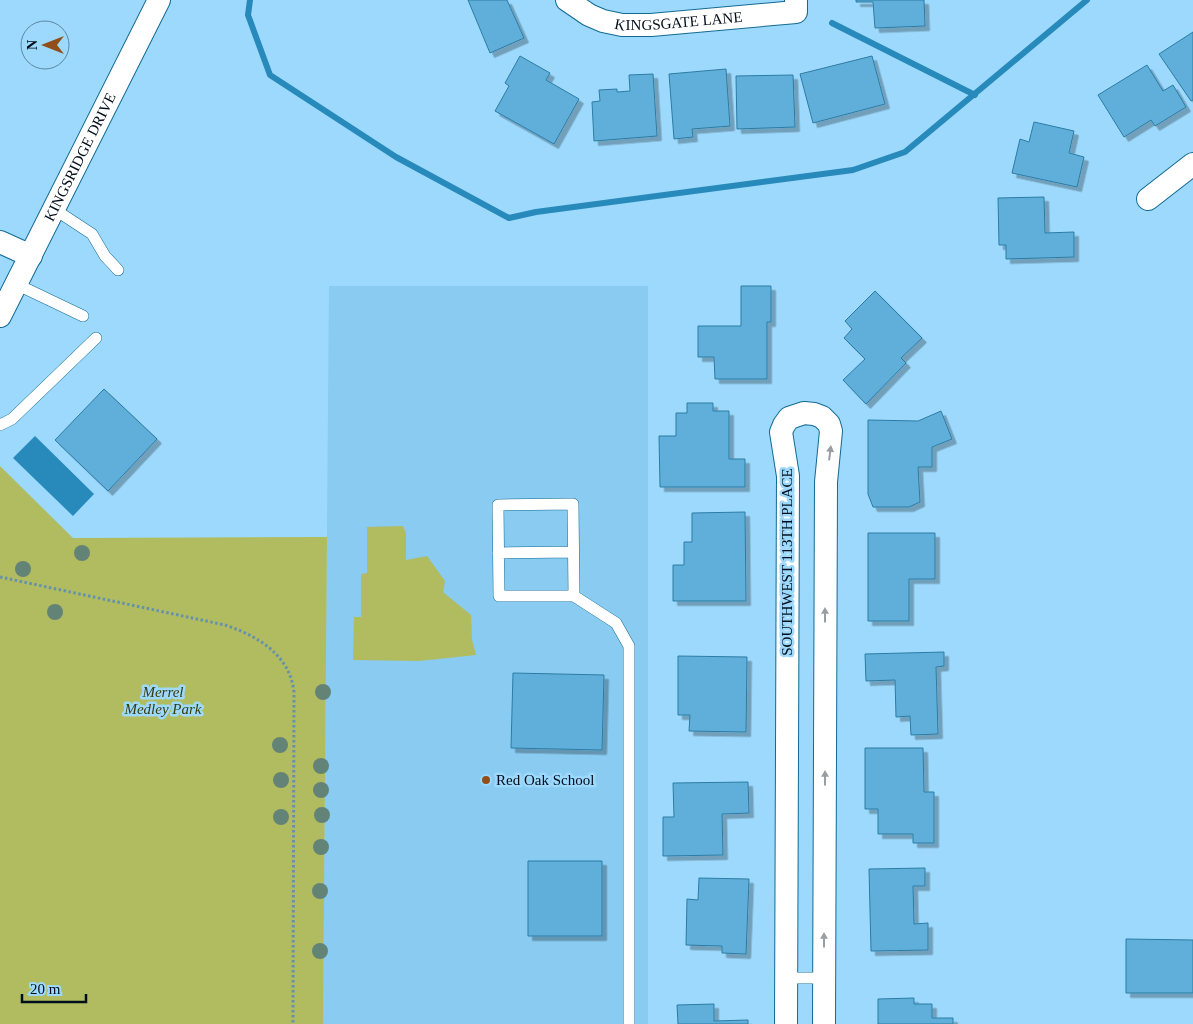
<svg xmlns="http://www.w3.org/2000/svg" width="1193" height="1024" viewBox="0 0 1193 1024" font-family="Georgia,serif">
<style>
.built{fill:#89cbf1}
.green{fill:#b0bc5f}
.water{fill:#278abb}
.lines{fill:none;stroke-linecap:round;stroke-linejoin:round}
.stream{stroke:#278abb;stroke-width:6}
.building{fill:#61afda;stroke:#2b7ca5;filter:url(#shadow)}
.lane-casing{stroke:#136b94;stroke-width:12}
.street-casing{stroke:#136b94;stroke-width:24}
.path{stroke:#6591ad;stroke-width:3;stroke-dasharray:2.5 2.5;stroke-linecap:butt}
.lane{stroke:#fff;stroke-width:11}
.street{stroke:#fff;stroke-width:22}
.tree{fill:#648377}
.oneway{fill:#999ea3}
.poi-dot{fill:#904f1a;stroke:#9cd9fd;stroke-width:2}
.labels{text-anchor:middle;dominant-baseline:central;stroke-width:5;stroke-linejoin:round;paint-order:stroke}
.street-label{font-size:15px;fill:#000d1a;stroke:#9cd9fd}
.park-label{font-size:15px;font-style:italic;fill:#373c0a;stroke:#9cd9fd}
.poi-label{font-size:15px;fill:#000d1a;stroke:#9cd9fd;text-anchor:start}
</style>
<defs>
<filter id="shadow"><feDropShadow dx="4.5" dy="4.5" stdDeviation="0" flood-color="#0004"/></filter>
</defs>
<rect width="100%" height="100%" fill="#9cd9fd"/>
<path class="built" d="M329 286H648V1024H323Z"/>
<path class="green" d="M0 466 73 538 327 537 323 1024H0Z
M403 526 406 533V560L427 556 445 581 443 592 471 615 472 640 476 655 419 661 353 660 354 617H361V574L367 573V527Z"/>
<path class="water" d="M35 436 94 494 73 516 13 458Z"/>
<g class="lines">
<path class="stream" d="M250 0 248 15 270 75 396 157 509 218 536 212 853 170 905 152 1087 0
M832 23 975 95"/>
</g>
<path class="building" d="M468 0H507L524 38 490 53Z
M856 0H924L925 26 875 28 873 2H856Z
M1193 32V100L1191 101 1159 54Z
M520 56 550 73 546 80 579 99 554 144 495 111 509 86 505 83Z
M872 56 885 104 813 123 800 74Z
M1147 65 1163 91 1173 85 1186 107 1155 126 1151 120 1124 137 1098 95Z
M726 69 730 126 692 129 693 137 674 139 669 74Z
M653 74 657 136 594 141 592 102 600 101 599 90 617 89V92L630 91 629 75Z
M793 75 795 127 737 129 736 76Z
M1034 122 1074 131 1069 153 1084 157 1077 187 1012 173 1020 139 1029 142Z
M1044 197 1045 233 1074 232V257L1006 259V245H999L998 198Z
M741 286H771V322H767V379H715L714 357H698V326H741Z
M875 291 922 338 901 358 906 363 866 404 843 380 865 359 844 338 852 329 845 321Z
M104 389 157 439 108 491 55 440Z
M687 403H713V411H729V459H745V487H660L659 436H676V413H687Z
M941 411 952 439 932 447V467H918L920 502 909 507H873L868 494V420L918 421Z
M745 512 746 601H673V565H684V542H692V513Z
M868 533H935V579H909V621H868Z
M944 652V666L936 667 938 734 911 735 910 716 896 717 895 680 866 681 865 654Z
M678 656 747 657 746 732 689 731 690 715H678Z
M513 673 604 675 602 750 511 748Z
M865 748H923L924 792H934V843H913V834H878V809H865Z
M748 782 749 813 722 814 723 855 663 856V817H674L673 783Z
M528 861H602V936H528Z
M925 868V886H913L914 924 928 923V950L871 951 869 869Z
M699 878 749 879 746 954 722 953V946L686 945 687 899 698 900Z
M1126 939 1193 940V993H1126Z
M914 998V1004H932V1018H953V1024H878V999Z
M714 1004V1021L748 1020V1024H678L677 1005Z"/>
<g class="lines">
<defs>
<path id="lane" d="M54 209 92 234 105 256 118 270
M16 284 83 316
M0 425 12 419 96 338
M498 553 573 552
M574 596 573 504 498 505 499 596H574L616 623 629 646V1024
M786 978H824"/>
<g id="street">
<path id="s1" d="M567 0 589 15 603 21 622 25H651L796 12V0"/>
<path d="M1148 199 1193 164"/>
<path d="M0 242 31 256"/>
<path id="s2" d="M0 316 159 0"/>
<path d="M786 1024 788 476 781 432 784 425 789 418 804 413 814 414 822 417 829 424 831 431 826 482 824 1024"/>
</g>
</defs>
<use href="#lane" class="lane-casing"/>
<use href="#street" class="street-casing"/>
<path class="path" d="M0 577 225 625C258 636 290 655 294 692L293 1024"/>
<use href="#lane" class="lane"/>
<use href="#street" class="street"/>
</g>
<g class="tree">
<circle cx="82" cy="553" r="8"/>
<circle cx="23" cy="569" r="8"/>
<circle cx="55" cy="612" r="8"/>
<circle cx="323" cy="692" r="8"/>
<circle cx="280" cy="745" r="8"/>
<circle cx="321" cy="766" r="8"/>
<circle cx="281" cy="780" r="8"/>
<circle cx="321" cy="790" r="8"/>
<circle cx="322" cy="815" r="8"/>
<circle cx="281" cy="817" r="8"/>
<circle cx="321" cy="847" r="8"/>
<circle cx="320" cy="891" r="8"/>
<circle cx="320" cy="951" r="8"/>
</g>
<defs><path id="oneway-solid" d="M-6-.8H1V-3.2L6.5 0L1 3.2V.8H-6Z" transform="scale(1.25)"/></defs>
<g class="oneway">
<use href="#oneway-solid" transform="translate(830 453) rotate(-83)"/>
<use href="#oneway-solid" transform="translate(825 615) rotate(-90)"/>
<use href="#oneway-solid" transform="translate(825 778) rotate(-90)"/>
<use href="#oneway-solid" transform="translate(824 940) rotate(-90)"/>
</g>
<circle class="poi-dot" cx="486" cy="780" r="5"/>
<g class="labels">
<g class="street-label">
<text stroke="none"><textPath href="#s1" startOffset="118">KINGSGATE LANE</textPath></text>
<text stroke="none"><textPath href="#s2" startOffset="178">KINGSRIDGE DRIVE</textPath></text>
<text transform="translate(787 562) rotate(-90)">SOUTHWEST 113TH PLACE</text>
</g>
<g class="park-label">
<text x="163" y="692">Merrel<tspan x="163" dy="17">Medley Park</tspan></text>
</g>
<g class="poi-label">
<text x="496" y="780">Red Oak School</text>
</g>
</g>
<g transform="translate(45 45) rotate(270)"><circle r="24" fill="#9cd9fd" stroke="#5e87a2"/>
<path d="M0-4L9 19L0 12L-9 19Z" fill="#904f1a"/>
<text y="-8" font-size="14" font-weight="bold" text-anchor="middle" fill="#000d1a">N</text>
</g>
<path d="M22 994v8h64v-8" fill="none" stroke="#000d1a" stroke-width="2.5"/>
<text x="30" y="994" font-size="15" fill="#000d1a" stroke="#9cd9fd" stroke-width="4" paint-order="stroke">20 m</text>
</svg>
